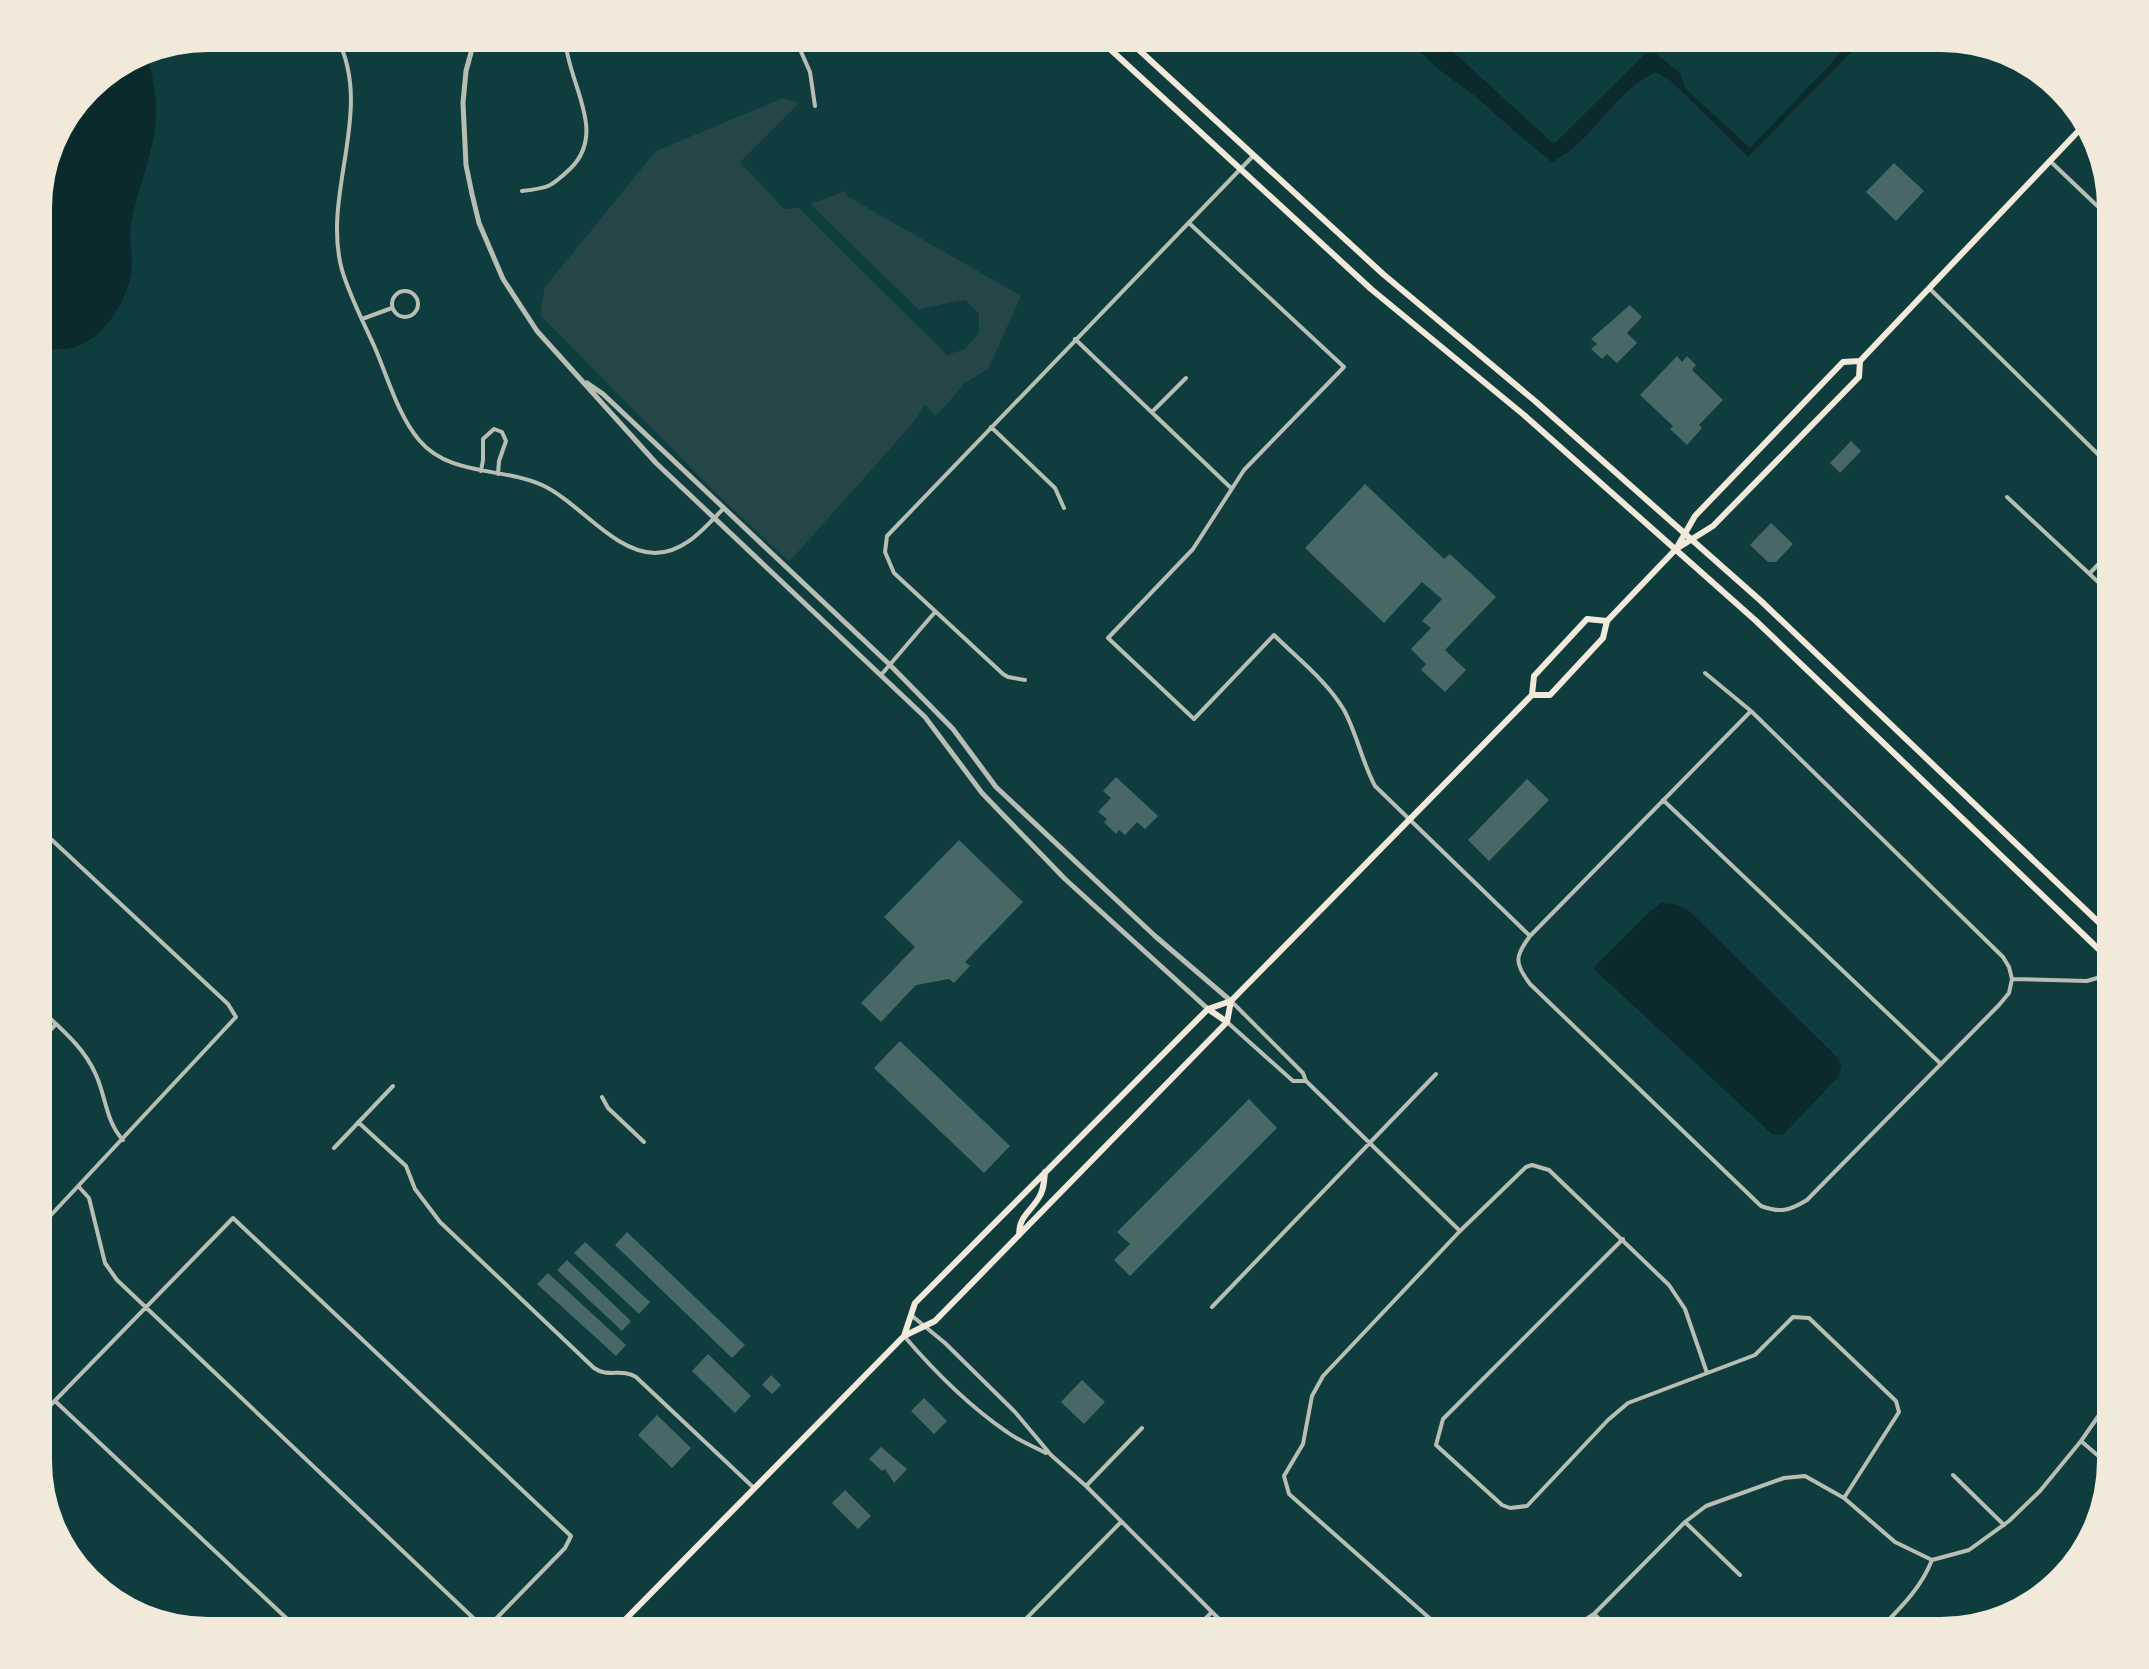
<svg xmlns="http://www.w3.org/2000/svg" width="2149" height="1669" viewBox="0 0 2149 1669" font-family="'Public Sans',sans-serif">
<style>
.green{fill:#244646}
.water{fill:#0a2a2b}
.building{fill:#486865}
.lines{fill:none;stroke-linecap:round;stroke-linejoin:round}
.minor{stroke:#b8beb3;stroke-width:4}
.tertiary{stroke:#b8beb3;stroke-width:5}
.secondary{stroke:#f1e9da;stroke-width:6}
</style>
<rect width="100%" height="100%" fill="#0f3d3e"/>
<path class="green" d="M783 98 799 103 740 162 784 209 799 208 947 355 965 349 979 333V313L965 300 918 309 810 204 846 191 847 196 1021 296 988 369 965 383 936 416 925 405 913 423 789 562 713 490 540 315 545 287 656 151Z"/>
<path class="water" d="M1411 38H1438L1554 144 1645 54 1655 53 1680 73 1685 88 1750 148 1855 38H1865L1748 157 1671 81 1656 72C1614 91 1594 141 1552 162 1527 143 1504 122 1481 101 1458 81 1426 65 1411 38Z
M146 50C150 68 156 87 156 105 158 145 138 185 131 225 128 241 134 258 131 274 123 315 85 366 38 344V197L55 134 96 81Z
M1661 903 1675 904 1687 909 1837 1057 1841 1065 1839 1076 1783 1135 1772 1134 1595 970 1596 965 1649 912Z"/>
<path class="building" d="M1894 163 1924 191 1896 221 1866 192Z
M1630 305 1642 317 1627 333 1637 343 1617 363 1607 354 1602 359 1591 349 1597 344 1591 339Z
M1677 356 1682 362 1687 356 1696 365 1692 370 1723 400 1699 425 1702 428 1687 445 1670 429 1673 426 1640 395Z
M1851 441 1861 451 1840 473 1830 463Z
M1365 484 1444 559 1450 554 1496 597 1445 650 1466 670 1445 692 1421 670 1426 664 1411 649 1431 628 1422 621 1442 599 1422 582 1384 623 1305 548Z
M1771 523 1793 544 1776 562H1768L1750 545Z
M1116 777 1158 816 1145 829 1137 822 1125 835 1119 830 1116 834 1104 822 1107 819 1098 812 1111 798 1103 791Z
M1527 779 1549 800 1489 861 1468 840Z
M959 840 1023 902 965 962 970 966 954 983 949 979 916 985 881 1022 861 1003 915 947 884 917Z
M900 1041 1010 1146 984 1173 874 1068Z
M1249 1099 1277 1128 1130 1276 1114 1260 1130 1244 1117 1232Z
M627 1232 745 1345 732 1358 615 1245Z
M585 1242 650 1302 639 1314 574 1253Z
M567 1260 631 1321 622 1331 557 1270Z
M548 1273 626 1345 616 1356 537 1284Z
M708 1354 751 1396 735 1413 692 1371Z
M771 1375 781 1385 772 1394 762 1385Z
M1082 1380 1105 1402 1084 1424 1061 1402Z
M924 1398 947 1421 934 1434 911 1411Z
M657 1415 691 1448 672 1468 638 1435Z
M881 1447 907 1469 894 1483 885 1469 882 1471 869 1459Z
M845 1490 871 1516 858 1529 832 1503Z"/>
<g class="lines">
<path class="minor" d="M337 38C375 111 321 194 342 270 350 297 364 323 375 348 388 378 398 415 419 440 450 477 503 467 542 485 579 502 613 552 655 553 685 553 705 527 724 508
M795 38 810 72 815 106
M2050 161 2111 219
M522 191C549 188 551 187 571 168 608 131 567 82 565 38
M1189 223 1344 367 1244 470 1193 549 1108 638 1194 719 1274 635C1298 659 1327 681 1344 710 1357 734 1362 762 1375 786L1530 936
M1930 289 2111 467
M392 304a13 13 0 1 1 26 0a13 13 0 1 1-26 0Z
M362 319 392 308
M1075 339 1231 488
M1152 412 1186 378
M991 427 1055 488 1064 508
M481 471 483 460V439L494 429 502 432 506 441 499 461 498 474
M2007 497 2111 594
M2090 573 2111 551
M1705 673 1751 711 2003 957 2009 967 2012 979
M881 675 935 612
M1025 680 1008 677 1003 674 894 573 885 552 887 536 1253 156
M1751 711 1530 936C1515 956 1514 963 1530 984L1761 1206C1780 1213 1789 1211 1807 1200L1999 1005 2009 993 2012 979 2087 981 2097 978 2111 968
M1663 800 1941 1064
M1231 1001 1303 1073 1306 1081 1460 1231
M38 1007C60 1028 84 1047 96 1075 106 1097 106 1122 123 1140
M1227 1022 1293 1081H1306
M38 1043 56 1024
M602 1097 608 1108 644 1142
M358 1122 406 1166 415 1189 440 1222 594 1368C608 1378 622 1368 636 1377L754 1488
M334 1148 393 1086
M79 1187 89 1198 105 1263 117 1280 487 1631
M38 1229 236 1017 228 1004 38 827
M1623 1239 1443 1419 1436 1445 1502 1505 1510 1508 1527 1506 1608 1420 1628 1403 1755 1355 1793 1317 1809 1318 1896 1401 1899 1412 1844 1498
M1212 1307 1436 1074
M911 1315 945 1343 1015 1412 1051 1455 1086 1486 1231 1631
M904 1336C934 1371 969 1406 1007 1432 1019 1441 1033 1446 1046 1453
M55 1401 300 1631
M38 1418 233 1218 571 1536 565 1548 484 1631
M2081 1441 2110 1466
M1953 1475 2004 1525
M1086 1486 1142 1428
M1685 1522 1740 1575
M1594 1614 1612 1631
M1014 1631 1121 1522
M1193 1631 1211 1613
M1444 1631 1289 1494 1284 1476 1303 1444 1312 1396 1323 1376 1460 1231 1526 1167 1532 1165 1549 1170 1669 1285 1685 1309 1707 1373
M1568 1631 1594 1614 1685 1522 1706 1506 1784 1478 1805 1476 1844 1498 1895 1542 1932 1560 1969 1550 2009 1521 2040 1491 2081 1441 2111 1398
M1878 1631C1900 1608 1920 1590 1932 1560"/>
<path class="tertiary" d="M475 38 466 71 463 103 466 165 472 194 479 223 503 279 537 331 656 463 925 717 982 793 1065 879 1208 1009
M587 383 603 394 888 663 953 729 996 787 1155 936 1231 1001"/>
<path class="secondary" d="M1098 38 1371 289 1524 415 1755 620 2111 961
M1126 38 1383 274 1535 401 1761 601 2111 934
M1676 549 1713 526 1859 377 1860 361 2086 123
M1532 695H1550L1603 638 1607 621 1676 549 1695 516 1843 362 1860 361
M1208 1009 1227 1022
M1019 1235C1019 1217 1029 1213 1038 1199 1044 1191 1044 1181 1045 1172
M904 1336 915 1303 1208 1009 1231 1001 1532 695 1534 676 1587 619 1607 621
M614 1631 904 1336 935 1321 1227 1022 1231 1001"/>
</g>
<path d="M0 0H2149V1669H0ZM208 52H1941A156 156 0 0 1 2097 208V1461A156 156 0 0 1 1941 1617H208A156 156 0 0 1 52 1461V208A156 156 0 0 1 208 52Z" fill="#f1e9da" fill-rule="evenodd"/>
</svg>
